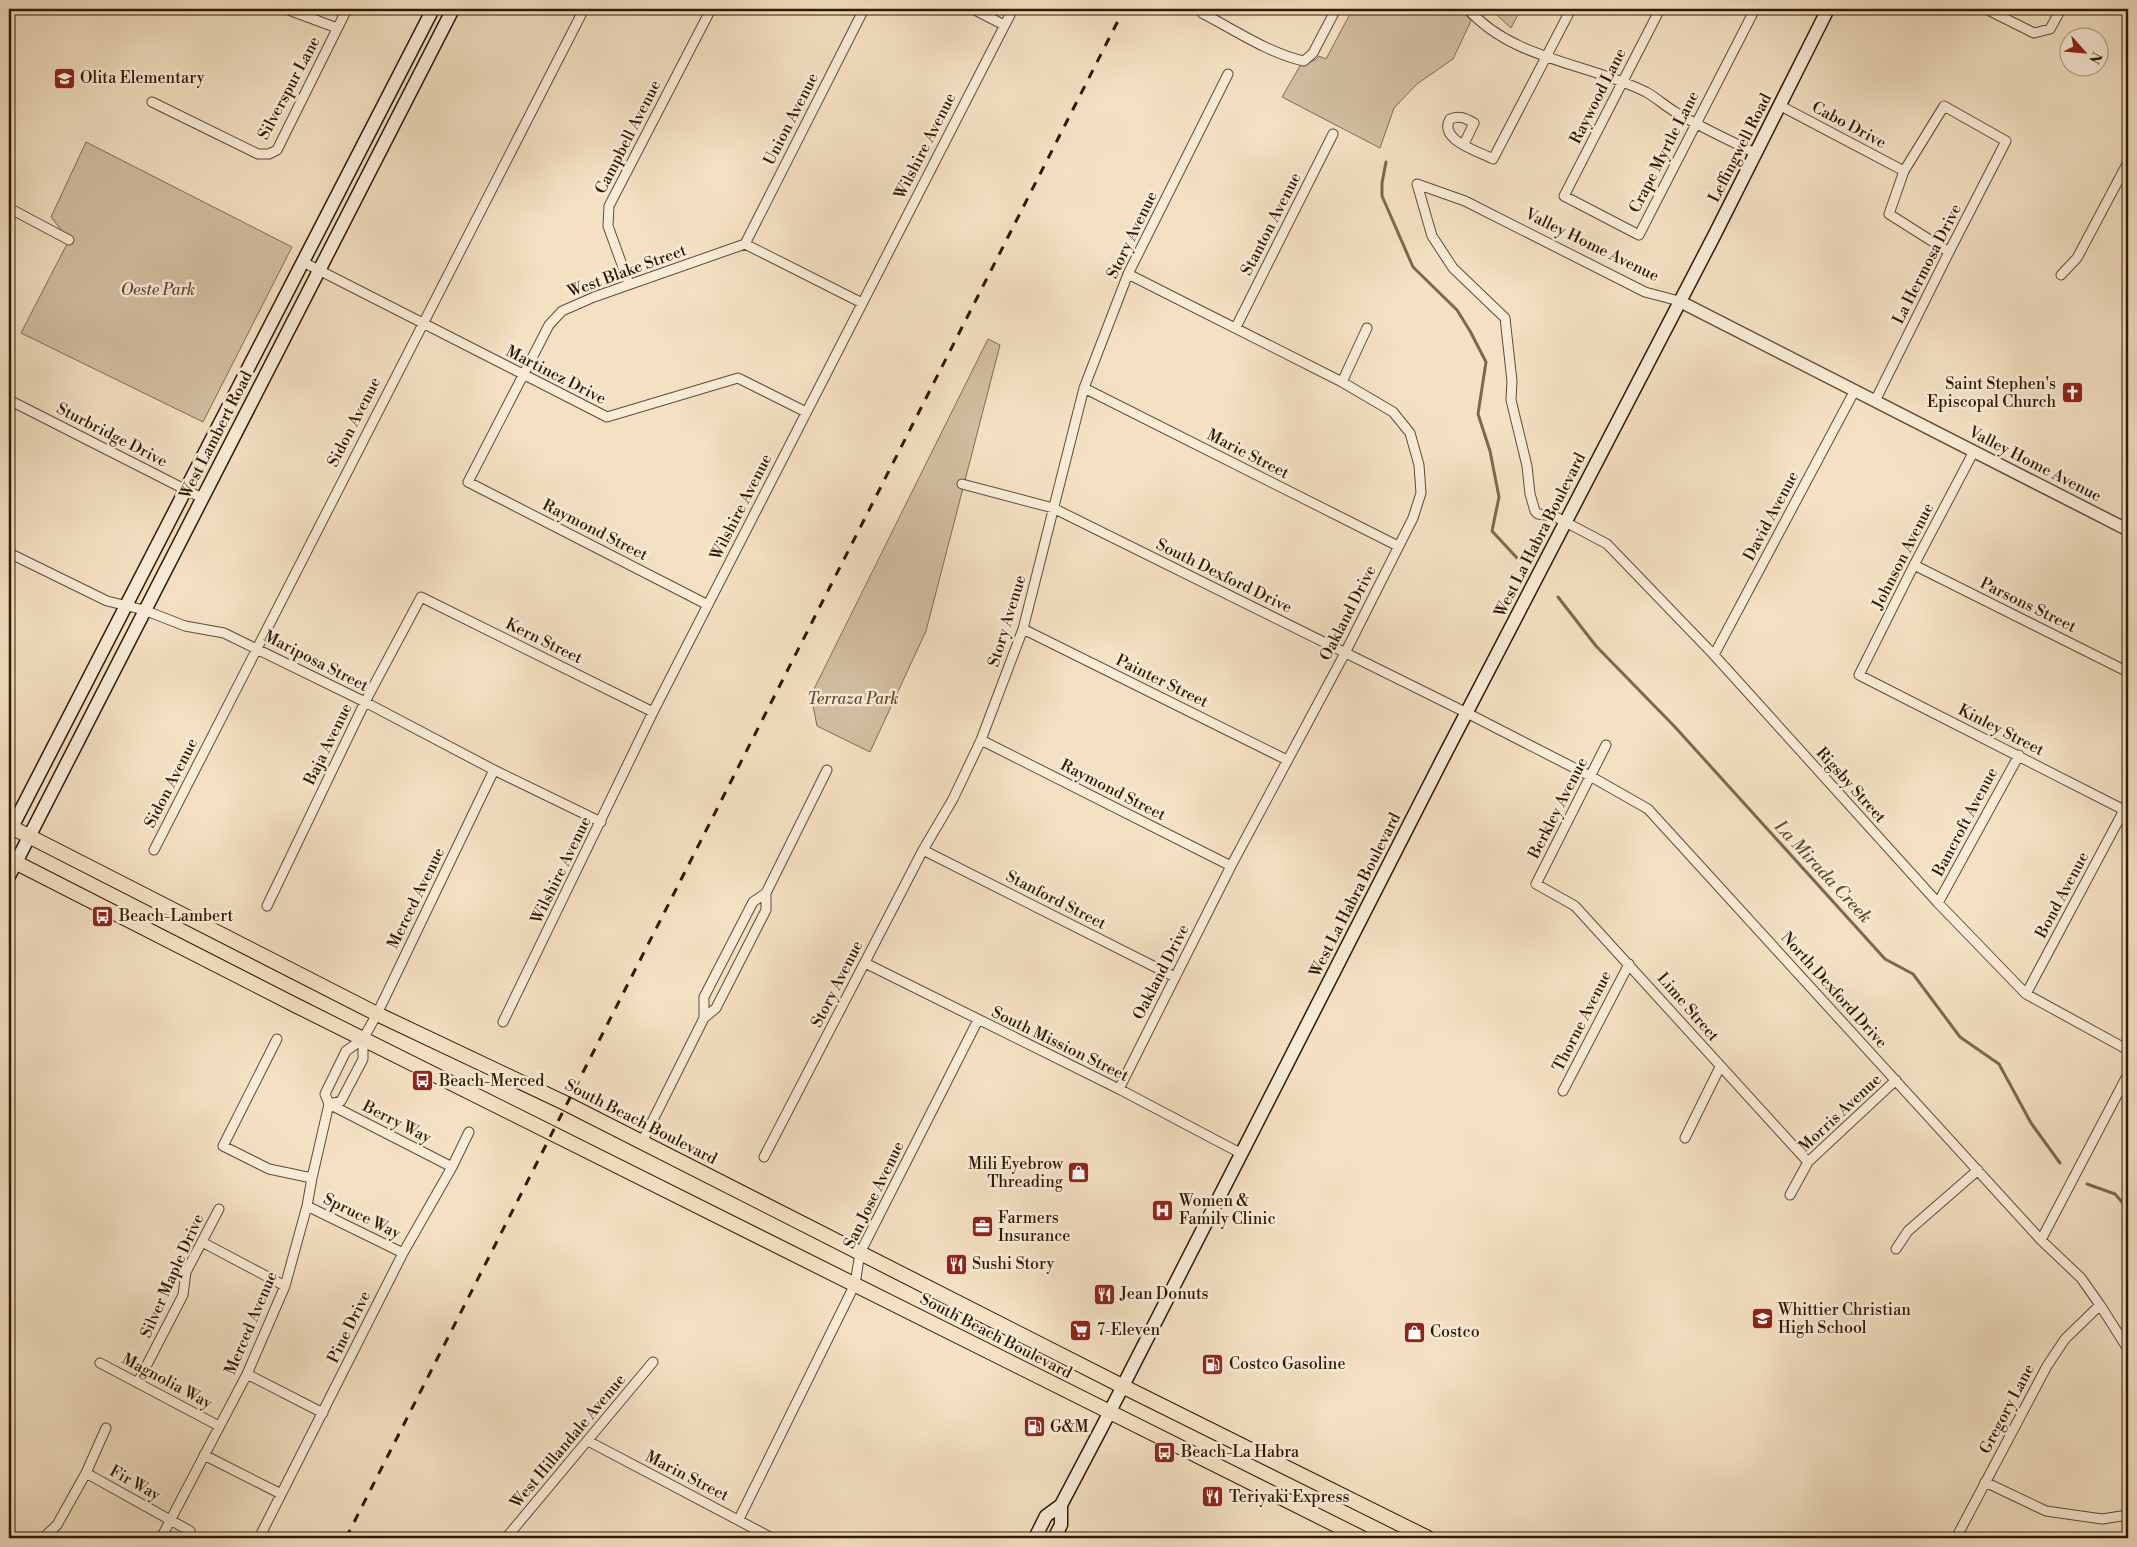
<svg xmlns="http://www.w3.org/2000/svg" width="2137" height="1547" viewBox="0 0 2137 1547" font-family="'Libre Bodoni',serif">
<style>
.green{fill:#d3bfa2;stroke:#816c51}
.lines{fill:none;stroke-linecap:round;stroke-linejoin:round}
.stream{stroke:#7d684d;stroke-width:3}
.minor-casing{stroke:#604b31;stroke-width:11}
.tertiary-casing{stroke:#604b31;stroke-width:14}
.secondary-casing{stroke:#2f1900;stroke-width:15}
.primary-casing{stroke:#2f1900;stroke-width:16}
.minor{stroke:#f8ecd8;stroke-width:9}
.tertiary{stroke:#f8ecd8;stroke-width:11}
.secondary{stroke:#f8ecd8;stroke-width:12}
.primary{stroke:#f4e1c3;stroke-width:14}
.rail{stroke:#2f1900;stroke-width:3;stroke-dasharray:9 9;stroke-linecap:butt}
.labels{text-anchor:middle;dominant-baseline:central;stroke-width:5;stroke-linejoin:round;paint-order:stroke}
.poi-label{font-size:16px;fill:#2f1900;stroke:#f8ecd8;text-anchor:start}
.street-label{font-size:16px;fill:#2f1900;stroke:#f8ecd8}
.park-label{font-size:16px;font-style:italic;fill:#604b31;stroke:#f8ecd8}
.water-label{font-size:18px;font-style:italic;fill:#634e34;stroke:#f8ecd8}
</style>
<rect width="100%" height="100%" fill="#f4e1c3"/>
<filter id="stains"><feTurbulence type="fractalNoise" baseFrequency=".004" numOctaves="4"/><feColorMatrix values="0 0 0 0 .2 0 0 0 0 .09 0 0 0 0 .02 0 0 0 .5 -.17"/></filter>
<radialGradient id="worn" r=".72"><stop offset=".6" stop-color="#630" stop-opacity="0"/><stop offset="1" stop-color="#630" stop-opacity=".3"/></radialGradient>
<path class="green" d="M1349 9H1461L1471 21 1453 59 1417 84 1394 108 1380 148 1282 97 1300 66 1315 60 1319 56 1326 59 1351 12Z
M1490 9H1521L1511 28Z
M86 142 292 247 203 422 21 333 69 240 51 217Z
M988 339 1000 345 926 631 870 752 817 726 811 695Z"/>
<g class="lines">
<path class="stream" d="M1386 162 1382 183V196L1413 267 1457 310 1470 331 1486 362 1478 414 1490 451 1499 497 1492 531 1517 558
M1558 597 1596 646 1675 727 1885 959 1913 974 1960 1037 1999 1064 2031 1123 2060 1163
M2087 1184 2115 1194 2128 1209"/>
<defs>
<path id="minor" d="M286 9 337 28
M973 9 1004 25
M1204 9 1202 13C1233 29 1270 54 1304 61L1313 53 1336 9
M1468 9C1513 60 1588 63 1646 92 1657 98 1666 107 1677 113 1702 128 1729 140 1755 153
M1660 9 1564 196 1639 235 1755 9
M1986 9 2034 33 2050 29 2061 9
M152 102 258 154H269L277 150 347 9
M1779 105 1904 171
M1464 144 1474 123C1465 118 1460 115 1450 119 1438 140 1478 151 1493 159L1571 9
M9 208 69 240
M745 244 864 9
M745 244 862 303
M303 262 607 417 738 378 806 412
M2061 275 2077 258 2128 162
M629 284 608 226 609 206 711 9
M1679 301 1645 292 1465 201 1417 184 1432 236 1453 268 1505 318 1512 381 1511 400 1527 466 1530 494 1535 511 1538 514 1554 516 1607 544 1714 655 1938 903 2026 994 2128 1050
M1236 327 1333 134
M1342 382 1367 328
M1084 388 1398 546
M9 400 202 498
M1875 401 1949 252 2006 141 1944 106 1904 171 1889 214 1949 252
M1974 451 1914 565 1859 675 2128 812
M962 484 1053 508 1467 713 1590 776 1648 809 2041 1240 2081 1278 2100 1305 2128 1349
M9 553 107 601 144 610 185 626 224 633 365 702 494 770 601 822
M1914 565 2128 672
M708 605 468 482 549 325 562 311 594 297 745 244
M1023 629 1287 760
M1714 655 1855 390
M981 740 1231 866
M1606 745 1536 884 1575 906 1808 1162
M154 850 584 9
M923 850 1175 977
M1938 903 2019 755
M267 906 365 702 421 597 653 712
M865 963 1119 1089 1242 1154
M2026 994 2124 810
M704 1018 716 1008 766 910V893L827 770
M503 1022 653 712 1013 9
M277 1039 223 1146 269 1169 312 1178
M1119 1089 1231 866 1345 653 1413 518 1421 493 1419 465 1410 433 1393 412 1342 382 1128 274
M1563 1091 1629 964
M329 1104 452 1167
M329 1104 341 1101 363 1059V1039
M1685 1138 1720 1067
M642 1142 704 1018V997L753 902 766 893
M764 1157 923 850 953 799 981 740 1023 629 1084 388 1128 274 1228 74
M1790 1195 1808 1162 1896 1080
M307 1206 403 1253
M2041 1240 2128 1074
M202 1242 285 1286
M1896 1249 1908 1231 1978 1170
M100 1363 219 1426
M247 1374 323 1413
M138 1382 183 1295 186 1272 219 1209
M588 1441 772 1538
M204 1455 281 1494
M86 1473 190 1531 187 1538
M1985 1482 2046 1511 2102 1519 2128 1515
M739 1519 855 1284 860 1253 978 1020
M43 1538 57 1525 86 1473 106 1428
M161 1538 247 1374 285 1286 307 1206 312 1178 329 1104 325 1094 346 1051 363 1039 377 1014 494 770
M259 1538 403 1253 452 1167 469 1132
M506 1538 653 1362
M1956 1538 2047 1366 2065 1339 2100 1305"/>
<path id="tertiary" d="M1679 301 2128 530"/>
<path id="secondary" d="M9 833 433 9
M9 876 453 9
M1035 1538 1046 1516 1061 1505 1102 1427 1442 760 1714 236 1828 9
M1054 1538 1061 1525V1505"/>
<path id="primary" d="M9 826 377 1014 567 1104 1122 1386 1428 1538
M9 859 295 1005 1362 1538"/>
</defs>
<use href="#minor" class="minor-casing"/>
<use href="#tertiary" class="tertiary-casing"/>
<use href="#secondary" class="secondary-casing"/>
<use href="#primary" class="primary-casing"/>
<use href="#minor" class="minor"/>
<use href="#tertiary" class="tertiary"/>
<use href="#secondary" class="secondary"/>
<use href="#primary" class="primary"/>
<path class="rail" d="M346 1538 1124 9"/>
</g>
<defs>
<symbol id="school-square" viewBox="-11 -11 22 22"><rect x="-9" y="-9" width="18" height="18" rx="4" fill="#8f2418" stroke="#f8ecd8"/><path d="M0-5L7-2L0 1L-7-2ZM-4 1L0 2.5L4 1V4Q0 6-4 4Z" fill="#fff"/></symbol>
<symbol id="church-square" viewBox="-11 -11 22 22"><rect x="-9" y="-9" width="18" height="18" rx="4" fill="#8f2418" stroke="#f8ecd8"/><path d="M-1.2-6h2.4v3.5h3.3v2.4h-3.3V6h-2.4V-.1h-3.3v-2.4h3.3Z" fill="#fff"/></symbol>
<symbol id="bus-square" viewBox="-11 -11 22 22"><rect x="-9" y="-9" width="18" height="18" rx="4" fill="#8f2418" stroke="#f8ecd8"/><path d="M-5-6H5V4H4V6H2V4H-2V6H-4V4H-5ZM-3.5-4V0h7V-4ZM-3.5 1.2v1.5H-2V1.2ZM2 1.2v1.5H3.5V1.2Z" fill="#fff"/></symbol>
<symbol id="shop-square" viewBox="-11 -11 22 22"><rect x="-9" y="-9" width="18" height="18" rx="4" fill="#8f2418" stroke="#f8ecd8"/><path d="M-5-2.5h2.3a2.7 3.5 0 0 1 5.4 0H5L5.5 6h-11ZM-1.5-2.5h3a1.5 2.3 0 0 0-3 0Z" fill="#fff"/></symbol>
<symbol id="hospital-square" viewBox="-11 -11 22 22"><rect x="-9" y="-9" width="18" height="18" rx="4" fill="#8f2418" stroke="#f8ecd8"/><path d="M-5-5h3v3.5h4V-5h3V5h-3V1.5h-4V5h-3Z" fill="#fff"/></symbol>
<symbol id="office-square" viewBox="-11 -11 22 22"><rect x="-9" y="-9" width="18" height="18" rx="4" fill="#8f2418" stroke="#f8ecd8"/><path d="M-6-3h4V-5.5h4V-3h4V5H-6ZM-1-4.5V-3h2v-1.5ZM-6 0V1H6V0Z" fill="#fff"/></symbol>
<symbol id="restaurant-square" viewBox="-11 -11 22 22"><rect x="-9" y="-9" width="18" height="18" rx="4" fill="#8f2418" stroke="#f8ecd8"/><path d="M-5-6h1v4h1v-4h1v4h1v-4h1v5L-1.5 .5V6h-2V.5L-5-1ZM5-6V6H3V1.5H1.5Q1.5-4 5-6Z" fill="#fff"/></symbol>
<symbol id="supermarket-square" viewBox="-11 -11 22 22"><rect x="-9" y="-9" width="18" height="18" rx="4" fill="#8f2418" stroke="#f8ecd8"/><path d="M-6-5.5h2.5l.6 2H6L4.5 2H-2.5L-4.4-4H-6ZM-1.5 3.2a1.3 1.3 0 1 0 .1 0ZM3 3.2a1.3 1.3 0 1 0 .1 0Z" fill="#fff"/></symbol>
<symbol id="fuel-square" viewBox="-11 -11 22 22"><rect x="-9" y="-9" width="18" height="18" rx="4" fill="#8f2418" stroke="#f8ecd8"/><path d="M-5.5-6h7V0h2V4h1.3V-2.5L3-4.5l.8-.8L6-3V5H2.5V1h-1V6h-7ZM-4.2-4.7v3.2H.2V-4.7Z" fill="#fff"/></symbol>
</defs>
<g fill-rule="evenodd">
<use href="#school-square" x="52" y="66" width="25" height="25"/>
<use href="#church-square" x="2060" y="380" width="25" height="25"/>
<use href="#bus-square" x="90" y="904" width="25" height="25"/>
<use href="#bus-square" x="410" y="1068" width="25" height="25"/>
<use href="#shop-square" x="1066" y="1160" width="25" height="25"/>
<use href="#hospital-square" x="1150" y="1198" width="25" height="25"/>
<use href="#office-square" x="970" y="1214" width="25" height="25"/>
<use href="#restaurant-square" x="944" y="1252" width="25" height="25"/>
<use href="#restaurant-square" x="1092" y="1282" width="25" height="25"/>
<use href="#school-square" x="1750" y="1306" width="25" height="25"/>
<use href="#supermarket-square" x="1068" y="1318" width="25" height="25"/>
<use href="#shop-square" x="1402" y="1320" width="25" height="25"/>
<use href="#fuel-square" x="1200" y="1352" width="25" height="25"/>
<use href="#fuel-square" x="1022" y="1414" width="25" height="25"/>
<use href="#bus-square" x="1152" y="1440" width="25" height="25"/>
<use href="#restaurant-square" x="1200" y="1484" width="25" height="25"/>
</g>
<g class="labels">
<g class="poi-label">
<text x="80" y="78">Olita Elementary</text>
<text x="2056" y="384" text-anchor="end">Saint Stephen's<tspan x="2056" dy="18">Episcopal Church</tspan></text>
<text x="119" y="916">Beach-Lambert</text>
<text x="439" y="1081">Beach-Merced</text>
<text x="1063" y="1164" text-anchor="end">Mili Eyebrow<tspan x="1063" dy="18">Threading</tspan></text>
<text x="1179" y="1201">Women &amp;<tspan x="1179" dy="18">Family Clinic</tspan></text>
<text x="998" y="1218">Farmers<tspan x="998" dy="18">Insurance</tspan></text>
<text x="972" y="1264">Sushi Story</text>
<text x="1120" y="1294">Jean Donuts</text>
<text x="1778" y="1310">Whittier Christian<tspan x="1778" dy="18">High School</tspan></text>
<text x="1097" y="1330">7-Eleven</text>
<text x="1430" y="1332">Costco</text>
<text x="1229" y="1364">Costco Gasoline</text>
<text x="1050" y="1427">G&amp;M</text>
<text x="1181" y="1452">Beach-La Habra</text>
<text x="1229" y="1497">Teriyaki Express</text>
</g>
<g class="street-label">
<text transform="translate(289 88) rotate(-62)">Silverspur Lane</text>
<text transform="translate(1598 96) rotate(-63)">Raywood Lane</text>
<text transform="translate(791 119) rotate(-63)">Union Avenue</text>
<text transform="translate(1849 125) rotate(28)">Cabo Drive</text>
<text transform="translate(628 137) rotate(-63)">Campbell Avenue</text>
<text transform="translate(925 146) rotate(-63)">Wilshire Avenue</text>
<text transform="translate(1740 148) rotate(-63)">Leffingwell Road</text>
<text transform="translate(1664 152) rotate(-63)">Crape Myrtle Lane</text>
<text transform="translate(1271 224) rotate(-63)">Stanton Avenue</text>
<text transform="translate(1132 235) rotate(-64)">Story Avenue</text>
<text transform="translate(1592 245) rotate(26)">Valley Home Avenue</text>
<text transform="translate(1927 264) rotate(-63)">La Hermosa Drive</text>
<text transform="translate(627 271) rotate(-20)">West Blake Street</text>
<text transform="translate(556 375) rotate(27)">Martinez Drive</text>
<text transform="translate(354 422) rotate(-63)">Sidon Avenue</text>
<text transform="translate(112 435) rotate(27)">Sturbridge Drive</text>
<text transform="translate(216 435) rotate(-63)">West Lambert Road</text>
<text transform="translate(1248 454) rotate(27)">Marie Street</text>
<text transform="translate(2035 464) rotate(27)">Valley Home Avenue</text>
<text transform="translate(741 507) rotate(-63)">Wilshire Avenue</text>
<text transform="translate(1771 516) rotate(-62)">David Avenue</text>
<text transform="translate(595 530) rotate(27)">Raymond Street</text>
<text transform="translate(1540 535) rotate(-63)">West La Habra Boulevard</text>
<text transform="translate(1903 556) rotate(-63)">Johnson Avenue</text>
<text transform="translate(1224 576) rotate(26)">South Dexford Drive</text>
<text transform="translate(2028 605) rotate(26)">Parsons Street</text>
<text transform="translate(1348 613) rotate(-63)">Oakland Drive</text>
<text transform="translate(1007 621) rotate(-73)">Story Avenue</text>
<text transform="translate(544 641) rotate(26)">Kern Street</text>
<text transform="translate(316 661) rotate(27)">Mariposa Street</text>
<text transform="translate(1162 681) rotate(26)">Painter Street</text>
<text transform="translate(2001 730) rotate(27)">Kinley Street</text>
<text transform="translate(328 744) rotate(-64)">Baja Avenue</text>
<text transform="translate(171 783) rotate(-63)">Sidon Avenue</text>
<text transform="translate(1851 785) rotate(48)">Rigsby Street</text>
<text transform="translate(1113 790) rotate(27)">Raymond Street</text>
<text transform="translate(1558 808) rotate(-63)">Berkley Avenue</text>
<text transform="translate(1965 822) rotate(-62)">Bancroft Avenue</text>
<text transform="translate(561 870) rotate(-64)">Wilshire Avenue</text>
<text transform="translate(1355 895) rotate(-63)">West La Habra Boulevard</text>
<text transform="translate(2062 895) rotate(-62)">Bond Avenue</text>
<text transform="translate(416 898) rotate(-64)">Merced Avenue</text>
<text transform="translate(1056 900) rotate(27)">Stanford Street</text>
<text transform="translate(1161 972) rotate(-63)">Oakland Drive</text>
<text transform="translate(837 984) rotate(-63)">Story Avenue</text>
<text transform="translate(1834 990) rotate(48)">North Dexford Drive</text>
<text transform="translate(1688 1007) rotate(49)">Lime Street</text>
<text transform="translate(1582 1021) rotate(-63)">Thorne Avenue</text>
<text transform="translate(1060 1044) rotate(26)">South Mission Street</text>
<text transform="translate(1840 1113) rotate(-43)">Morris Avenue</text>
<text transform="translate(397 1122) rotate(27)">Berry Way</text>
<text transform="translate(641 1122) rotate(27)">South Beach Boulevard</text>
<text transform="translate(874 1195) rotate(-64)">San Jose Avenue</text>
<text transform="translate(362 1216) rotate(26)">Spruce Way</text>
<text transform="translate(172 1276) rotate(-66)">Silver Maple Drive</text>
<text transform="translate(251 1323) rotate(-67)">Merced Avenue</text>
<text transform="translate(349 1327) rotate(-64)">Pine Drive</text>
<text transform="translate(996 1336) rotate(27)">South Beach Boulevard</text>
<text transform="translate(167 1381) rotate(28)">Magnolia Way</text>
<text transform="translate(2007 1409) rotate(-62)">Gregory Lane</text>
<text transform="translate(568 1441) rotate(-50)">West Hillandale Avenue</text>
<text transform="translate(687 1476) rotate(27)">Marin Street</text>
<text transform="translate(135 1483) rotate(29)">Fir Way</text>
</g>
<g class="park-label">
<text x="158" y="290">Oeste Park</text>
<text x="853" y="699">Terraza Park</text>
</g>
<g class="water-label">
<text transform="translate(1823 872) rotate(47)">La Mirada Creek</text>
</g>
</g>
<rect width="2137" height="1547" fill="none" stroke="#f4e1c3" stroke-width="30"/>
<rect x="10" y="10" width="2117" height="1527" fill="none" stroke="#2f1900" stroke-width="2.5"/>
<rect x="15" y="15" width="2107" height="1517" fill="none" stroke="#2f1900"/>
<g transform="translate(2084 52) rotate(117)"><circle r="24" fill="#f8ecd8" stroke="#a89882"/>
<path d="M0-4L9 19L0 12L-9 19Z" fill="#8f2418"/>
<text y="-8" font-size="14" font-weight="bold" text-anchor="middle" fill="#2f1900">N</text>
</g>
<rect width="100%" height="100%" filter="url(#stains)"/>
<rect width="100%" height="100%" fill="url(#worn)"/>
</svg>
